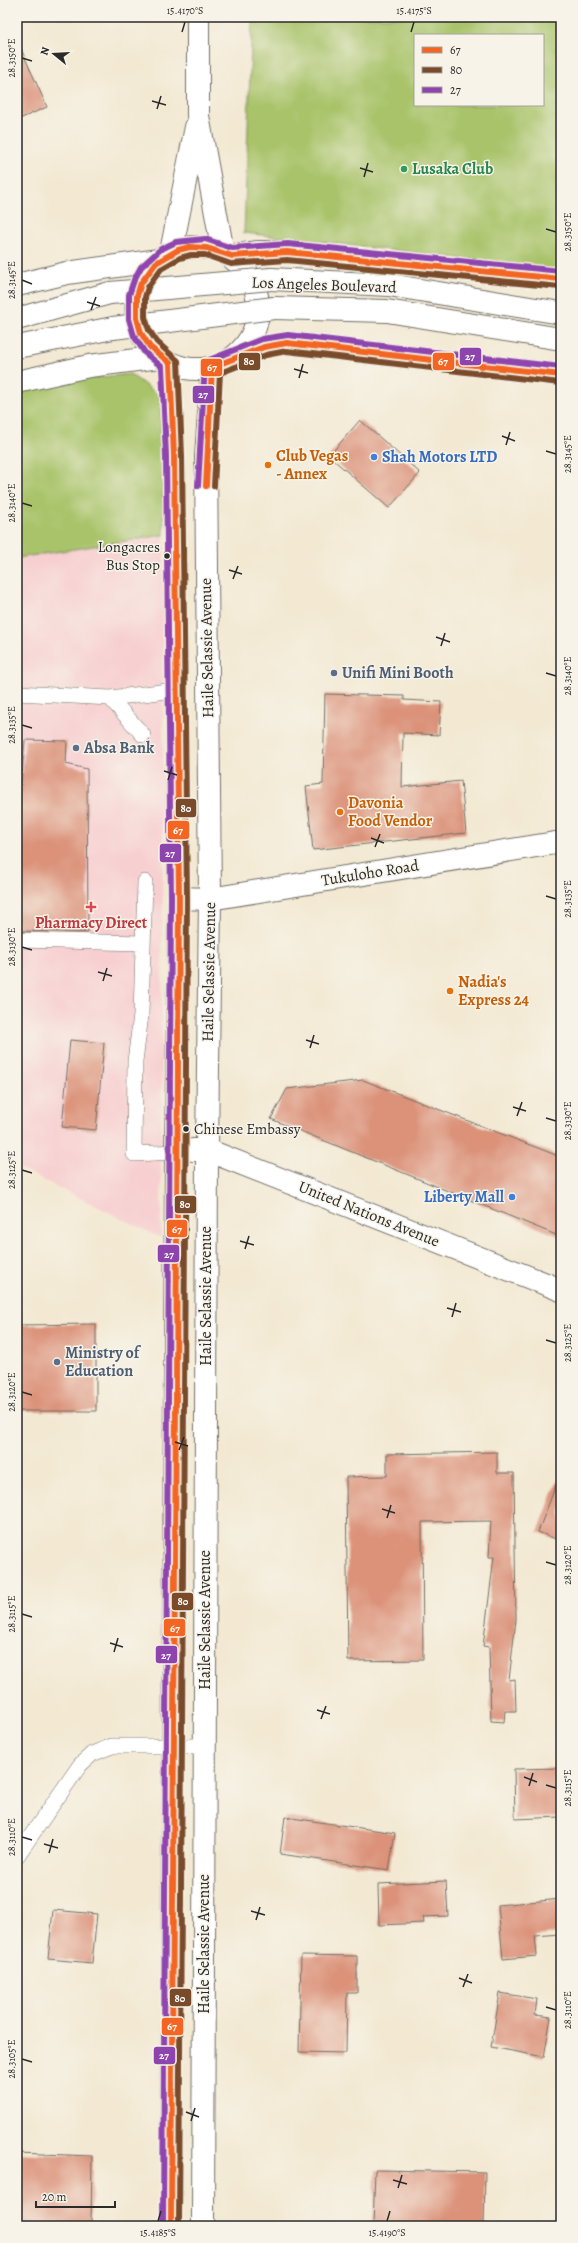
<svg xmlns="http://www.w3.org/2000/svg" width="578" height="2243" viewBox="0 0 578 2243" font-family="Alegreya,serif">
<style>
.built{fill:#f7cfd0}
.green{fill:#a8c369;stroke:#6a774a;fill-rule:evenodd}
.building{fill:#db9279}
.lines{fill:none;stroke-linecap:round;stroke-linejoin:round}
.lane-casing{stroke:#716e66;stroke-width:16}
.street-casing{stroke:#716e66;stroke-width:24}
.secondary-casing{stroke:#716e66;stroke-width:24}
.lane{stroke:#fff;stroke-width:15}
.street{stroke:#fff;stroke-width:22}
.secondary{stroke:#fff;stroke-width:22}
.secondary-bridge-casing{stroke:#716e66;stroke-width:24;stroke-linecap:butt}
.secondary-bridge{stroke:#fff;stroke-width:22}
.bus-1-casing{stroke:#f7f3e8;stroke-width:9}
.bus-2-casing{stroke:#f7f3e8;stroke-width:9}
.bus-3-casing{stroke:#f7f3e8;stroke-width:9}
.bus-1{stroke:#f26522;stroke-width:6}
.bus-2{stroke:#7a4b2a;stroke-width:6}
.bus-3{stroke:#8e44ad;stroke-width:6}
.ticks{fill:none;stroke:#2b2b2b;stroke-width:1.5}
.leisure-dot{fill:#2e9e5b;stroke:#f7f3e8;stroke-width:1.5}
.shop-dot{fill:#3f7fe0;stroke:#f7f3e8;stroke-width:1.5}
.food-dot{fill:#e8710a;stroke:#f7f3e8;stroke-width:1.5}
.bus-dot{fill:#2b2b2b;stroke:#f7f3e8;stroke-width:1.5}
.service-dot{fill:#5c6f8a;stroke:#f7f3e8;stroke-width:1.5}
.health-dot{fill:#e0444e;stroke:#f7f3e8;stroke-width:1.5}
.labels{text-anchor:middle;dominant-baseline:central;stroke-width:3;stroke-linejoin:round;paint-order:stroke}
.bus-label{font-size:15px;fill:#2b2b2b;stroke:#f7f3e8;text-anchor:end}
.leisure-label{font-size:16px;font-weight:bold;fill:#27864d;stroke:#f7f3e8;text-anchor:start}
.street-label{font-size:16px;fill:#2b2b2b;stroke:#f7f3e8}
.food-label{font-size:16px;font-weight:bold;fill:#c56008;stroke:#f7f3e8;text-anchor:start}
.shop-label{font-size:16px;font-weight:bold;fill:#366cbe;stroke:#f7f3e8;text-anchor:start}
.service-label{font-size:16px;font-weight:bold;fill:#4e5e75;stroke:#f7f3e8;text-anchor:start}
.health-label{font-size:16px;font-weight:bold;fill:#be3a42;stroke:#f7f3e8}
.line-badge{stroke:#f7f3e8;stroke-width:1.5}
.badge-label{font-size:11px;text-anchor:middle;font-weight:bold;fill:#fff}
.neatline{fill:none;stroke:#2b2b2b;stroke-width:1.5}
.ticks-label{font-size:10px;text-anchor:middle;fill:#2b2b2b}
</style>
<rect width="100%" height="100%" fill="#f7f3e8"/>
<filter id="ink" filterUnits="userSpaceOnUse"><feTurbulence type="fractalNoise" baseFrequency=".025" numOctaves="2"/><feDisplacementMap in="SourceGraphic" scale="8" xChannelSelector="R" yChannelSelector="G"/><feConvolveMatrix kernelMatrix="1 2 1 2 8 2 1 2 1" color-interpolation-filters="sRGB"/></filter>
<filter id="wash" filterUnits="userSpaceOnUse"><feTurbulence type="fractalNoise" baseFrequency=".012" numOctaves="4" result="noise"/><feDisplacementMap in="SourceGraphic" scale="16" xChannelSelector="R" yChannelSelector="G"/><feGaussianBlur stdDeviation="0.9" result="paint"/><feColorMatrix in="noise" values="0 0 0 0 0 0 0 0 0 0 0 0 0 0 0 0 0 1.4 0 .05"/><feComposite in="paint" operator="in"/></filter>
<g filter="url(#wash)">
<rect width="100%" height="100%" fill="#f3e9d3"/>
<path class="built" d="M164 535 161 1238 17 1167V558Z"/>
<path class="green" d="M252 17H561V270L244 233ZM415 35H543V105H415Z
M130 374 160 396 164 535 17 558V394C52 381 93 378 130 374Z"/>
<g id="blocks">
<path class="building" d="M17 40 47 107 17 120Z
M360 420 420 473 389 508 329 456Z
M325 694 404 696V700L441 702 439 735 403 733 402 787 461 781 466 833 313 850 306 786 323 784Z
M25 740 67 741 66 764 87 769 88 932 17 931V836Z
M70 1040 104 1043 96 1130 62 1127Z
M363 1080 561 1157V1237L271 1119 287 1089Z
M96 1324V1411H17V1325Z
M497 1452V1473H514L516 1619 509 1680 515 1679 516 1711H505L504 1722 491 1721 489 1647 483 1646 494 1557H489L491 1521 422 1522 423 1660 348 1661 346 1477 387 1476V1454Z
M559 1477H561V1541L538 1532Z
M561 1768V1817L515 1819 514 1769Z
M285 1817 395 1833 389 1870 280 1854Z
M446 1881 448 1916 423 1917 424 1923 379 1925 378 1884Z
M561 1899V1934L535 1936 537 1956 503 1959 498 1905Z
M53 1910 97 1914 92 1963 48 1959Z
M301 1955 357 1956V1993H347L346 2053 299 2052Z
M500 1993 537 1999 535 2015 551 2017 544 2057 491 2047Z
M17 2153 92 2156 91 2226H17Z
M375 2170 485 2172 484 2226H373Z"/>
</g>
</g>
<g filter="url(#ink)">
<use href="#blocks" fill-opacity="0" stroke="#716e66" stroke-width="1"/>
<g class="lines">
<defs>
<path id="lane" d="M17 693 110 698 176 690
M110 698 143 735
M145 882 141 1015 135 1061 134 1154 176 1152
M17 940 143 943
M17 1856 80 1765 92 1754 112 1746H204"/>
<path id="street" d="M179 898 210 899 561 842"/>
<path id="secondary" d="M198 17V116L223 252
M136 308a61 61 0 1 1 122 0a61 61 0 1 1-122 0Z
M171 252 196 127
M230 256 258 252H287L561 279
M271 279 389 285 561 313
M17 285 67 273 159 260
M274 308 387 311 561 339
M17 319 110 293
M17 347 113 328
M233 359 264 347 287 343 561 375
M170 363 174 456 179 898 176 1152 171 2226
M17 382 89 366 160 357
M193 1150H207L561 1290
M203 2226 207 1150 210 899 206 457 212 367"/>
</defs>
<use href="#lane" class="lane-casing"/>
<use href="#street" class="street-casing"/>
<use href="#secondary" class="secondary-casing"/>
<use href="#lane" class="lane"/>
<use href="#street" class="street"/>
<use href="#secondary" class="secondary"/>
<defs>
<path id="secondary-bridge" d="M110 293 271 279
M113 328 274 308"/>
</defs>
<use href="#secondary-bridge" class="secondary-bridge-casing"/>
<use href="#secondary-bridge" class="secondary-bridge"/>
<defs>
<path id="bus-1" d="M206 486 212 367 264 347 287 343 561 375
M171 2226 179 898 174 456 170 363 150 347 141 333 137 318V296L141 283 156 263 178 250 190 247 207 248 232 256 287 252 561 279"/>
<path id="bus-2" d="M214 486 220 373 266 355 287 351 560 383
M179 2226 187 898 182 456 178 361 157 342 149 330 145 317V297L148 287 161 269 180 258 191 255H205L231 264 287 260 560 287"/>
<path id="bus-3" d="M198 486 205 364 209 360 262 339 288 335 561 367
M163 2226 171 898 166 456 162 367 145 353 134 336 129 319V295L134 280 141 267 161 249 176 242 205 239 232 248 288 244 561 271"/>
</defs>
<use href="#bus-1" class="bus-1-casing"/>
<use href="#bus-2" class="bus-2-casing"/>
<use href="#bus-3" class="bus-3-casing"/>
<use href="#bus-1" class="bus-1"/>
<use href="#bus-2" class="bus-2"/>
<use href="#bus-3" class="bus-3"/>
</g>
</g>
<path class="ticks" d="M182 32 185 22M411 32 414 22M22 58 32 61M152 101 166 105M157 109 161 96M360 168 373 172M364 177 368 163M546 229 556 232M22 280 32 284M87 302 100 306M91 310 96 297M294 369 308 373M299 378 303 364M502 436 515 441M506 445 510 432M546 451 556 454M22 503 32 506M229 570 242 574M233 579 238 566M436 637 450 642M441 646 445 633M546 673 556 676M22 725 32 728M164 771 177 775M168 780 172 767M371 838 384 843M375 847 380 834M546 896 556 899M22 947 32 950M98 972 112 976M103 981 107 968M306 1040 319 1044M310 1048 314 1035M513 1107 526 1111M517 1116 522 1102M546 1118 556 1121M22 1170 32 1173M240 1241 254 1245M245 1249 249 1236M447 1308 461 1312M452 1317 456 1303M546 1340 556 1343M22 1392 32 1395M175 1442 188 1446M179 1450 184 1437M382 1509 395 1513M387 1518 391 1505M546 1562 556 1565M22 1614 32 1617M110 1643 123 1647M114 1652 118 1638M317 1710 330 1714M321 1719 326 1706M524 1777 537 1782M546 1785 556 1788M529 1786 533 1773M22 1837 32 1840M44 1844 58 1848M49 1853 53 1839M251 1911 265 1915M256 1920 260 1907M459 1978 472 1983M463 1987 468 1974M546 2007 556 2010M22 2059 32 2062M186 2112 199 2117M191 2121 195 2108M393 2180 407 2184M398 2188 402 2175M158 2221 161 2211M387 2221 390 2211"/>
<circle class="leisure-dot" cx="404" cy="169" r="4"/>
<g class="shop-dot">
<circle cx="374" cy="457" r="4"/>
<circle cx="512" cy="1197" r="4"/>
</g>
<g class="food-dot">
<circle cx="268" cy="465" r="4"/>
<circle cx="340" cy="812" r="4"/>
<circle cx="450" cy="991" r="4"/>
</g>
<g class="bus-dot">
<circle cx="167" cy="556" r="3.5"/>
<circle cx="186" cy="1129" r="3.5"/>
</g>
<g class="service-dot">
<circle cx="334" cy="673" r="4"/>
<circle cx="76" cy="748" r="4"/>
<circle cx="57" cy="1362" r="4"/>
</g>
<path class="health-dot" d="M89 901h4v4h4v4h-4v4h-4v-4h-4v-4h4z"/>
<g class="labels">
<g class="bus-label">
<text x="160" y="547">Longacres<tspan x="160" dy="18">Bus Stop</tspan></text>
<text x="194" y="1129" text-anchor="start">Chinese Embassy</text>
</g>
<g class="leisure-label">
<text x="412" y="169">Lusaka Club</text>
</g>
<g class="street-label">
<text transform="translate(324 285) rotate(2)">Los Angeles Boulevard</text>
<text transform="translate(207 648) rotate(-91)">Haile Selassie Avenue</text>
<text transform="translate(370 873) rotate(-9)">Tukuloho Road</text>
<text transform="translate(209 972) rotate(-89)">Haile Selassie Avenue</text>
<text transform="translate(369 1214) rotate(22)">United Nations Avenue</text>
<text transform="translate(206 1296) rotate(-90)">Haile Selassie Avenue</text>
<text transform="translate(205 1620) rotate(-90)">Haile Selassie Avenue</text>
<text transform="translate(204 1944) rotate(-90)">Haile Selassie Avenue</text>
</g>
<g class="food-label">
<text x="276" y="456">Club Vegas<tspan x="276" dy="18">- Annex</tspan></text>
<text x="348" y="803">Davonia<tspan x="348" dy="18">Food Vendor</tspan></text>
<text x="458" y="982">Nadia's<tspan x="458" dy="18">Express 24</tspan></text>
</g>
<g class="shop-label">
<text x="382" y="457">Shah Motors LTD</text>
<text x="504" y="1197" text-anchor="end">Liberty Mall</text>
</g>
<g class="service-label">
<text x="342" y="673">Unifi Mini Booth</text>
<text x="84" y="748">Absa Bank</text>
<text x="65" y="1353">Ministry of<tspan x="65" dy="18">Education</tspan></text>
</g>
<g class="health-label">
<text x="91" y="923">Pharmacy Direct</text>
</g>
</g>
<g class="line-badge">
<rect x="459" y="347" width="23" height="19" rx="4" fill="#8e44ad"/>
<rect x="432" y="352" width="23" height="19" rx="4" fill="#f26522"/>
<rect x="238" y="352" width="23" height="19" rx="4" fill="#7a4b2a"/>
<rect x="200" y="358" width="23" height="19" rx="4" fill="#f26522"/>
<rect x="192" y="385" width="23" height="19" rx="4" fill="#8e44ad"/>
<rect x="175" y="798" width="22" height="20" rx="4" fill="#7a4b2a"/>
<rect x="167" y="820" width="23" height="20" rx="4" fill="#f26522"/>
<rect x="159" y="843" width="23" height="20" rx="4" fill="#8e44ad"/>
<rect x="174" y="1195" width="23" height="19" rx="4" fill="#7a4b2a"/>
<rect x="166" y="1219" width="22" height="19" rx="4" fill="#f26522"/>
<rect x="157" y="1244" width="23" height="19" rx="4" fill="#8e44ad"/>
<rect x="171" y="1592" width="23" height="19" rx="4" fill="#7a4b2a"/>
<rect x="163" y="1618" width="23" height="19" rx="4" fill="#f26522"/>
<rect x="155" y="1645" width="23" height="19" rx="4" fill="#8e44ad"/>
<rect x="169" y="1988" width="23" height="19" rx="4" fill="#7a4b2a"/>
<rect x="161" y="2017" width="23" height="19" rx="4" fill="#f26522"/>
<rect x="153" y="2046" width="23" height="19" rx="4" fill="#8e44ad"/>
</g>
<g class="badge-label">
<text x="470" y="360">27</text>
<text x="443" y="365">67</text>
<text x="249" y="365">80</text>
<text x="212" y="371">67</text>
<text x="203" y="398">27</text>
<text x="186" y="812">80</text>
<text x="178" y="834">67</text>
<text x="170" y="857">27</text>
<text x="185" y="1208">80</text>
<text x="177" y="1233">67</text>
<text x="169" y="1258">27</text>
<text x="183" y="1605">80</text>
<text x="175" y="1632">67</text>
<text x="166" y="1659">27</text>
<text x="180" y="2002">80</text>
<text x="172" y="2030">67</text>
<text x="164" y="2059">27</text>
</g>
<rect width="578" height="2243" fill="none" stroke="#f7f3e8" stroke-width="44"/>
<rect x="414" y="34" width="130" height="72" fill="#f7f3e8" stroke="#a5a39c"/>
<rect x="422" y="47" width="20" height="6" fill="#f26522" stroke="#a5a39c"/>
<text x="450" y="54" font-size="12" fill="#2b2b2b">67</text>
<rect x="422" y="67" width="20" height="6" fill="#7a4b2a" stroke="#a5a39c"/>
<text x="450" y="74" font-size="12" fill="#2b2b2b">80</text>
<rect x="422" y="87" width="20" height="6" fill="#8e44ad" stroke="#a5a39c"/>
<text x="450" y="94" font-size="12" fill="#2b2b2b">27</text>
<g transform="translate(54 54) rotate(288)" stroke="#f7f3e8" stroke-width="3" paint-order="stroke">
<path d="M0-3L7 15L0 10L-7 15Z" fill="#2b2b2b"/>
<text y="-6" font-size="11" font-weight="bold" text-anchor="middle" fill="#2b2b2b">N</text>
</g>
<path d="M36 2201v6h79v-6" fill="none" stroke="#2b2b2b" stroke-width="2"/>
<text x="42" y="2201" font-size="12" fill="#2b2b2b" stroke="#f7f3e8" stroke-width="3" paint-order="stroke">20 m</text>
<rect x="22" y="22" width="534" height="2199" class="neatline"/>
<g class="ticks-label">
<text x="185" y="14">15.4170°S</text>
<text x="414" y="14">15.4175°S</text>
<text transform="translate(11 58) rotate(-90)" y="4">28.3150°E</text>
<text transform="translate(567 232) rotate(-90)" y="4">28.3150°E</text>
<text transform="translate(11 280) rotate(-90)" y="4">28.3145°E</text>
<text transform="translate(567 454) rotate(-90)" y="4">28.3145°E</text>
<text transform="translate(11 503) rotate(-90)" y="4">28.3140°E</text>
<text transform="translate(567 676) rotate(-90)" y="4">28.3140°E</text>
<text transform="translate(11 725) rotate(-90)" y="4">28.3135°E</text>
<text transform="translate(567 899) rotate(-90)" y="4">28.3135°E</text>
<text transform="translate(11 947) rotate(-90)" y="4">28.3130°E</text>
<text transform="translate(567 1121) rotate(-90)" y="4">28.3130°E</text>
<text transform="translate(11 1170) rotate(-90)" y="4">28.3125°E</text>
<text transform="translate(567 1343) rotate(-90)" y="4">28.3125°E</text>
<text transform="translate(11 1392) rotate(-90)" y="4">28.3120°E</text>
<text transform="translate(567 1565) rotate(-90)" y="4">28.3120°E</text>
<text transform="translate(11 1614) rotate(-90)" y="4">28.3115°E</text>
<text transform="translate(567 1788) rotate(-90)" y="4">28.3115°E</text>
<text transform="translate(11 1837) rotate(-90)" y="4">28.3110°E</text>
<text transform="translate(567 2010) rotate(-90)" y="4">28.3110°E</text>
<text transform="translate(11 2059) rotate(-90)" y="4">28.3105°E</text>
<text x="158" y="2236">15.4185°S</text>
<text x="387" y="2236">15.4190°S</text>
</g>
</svg>
